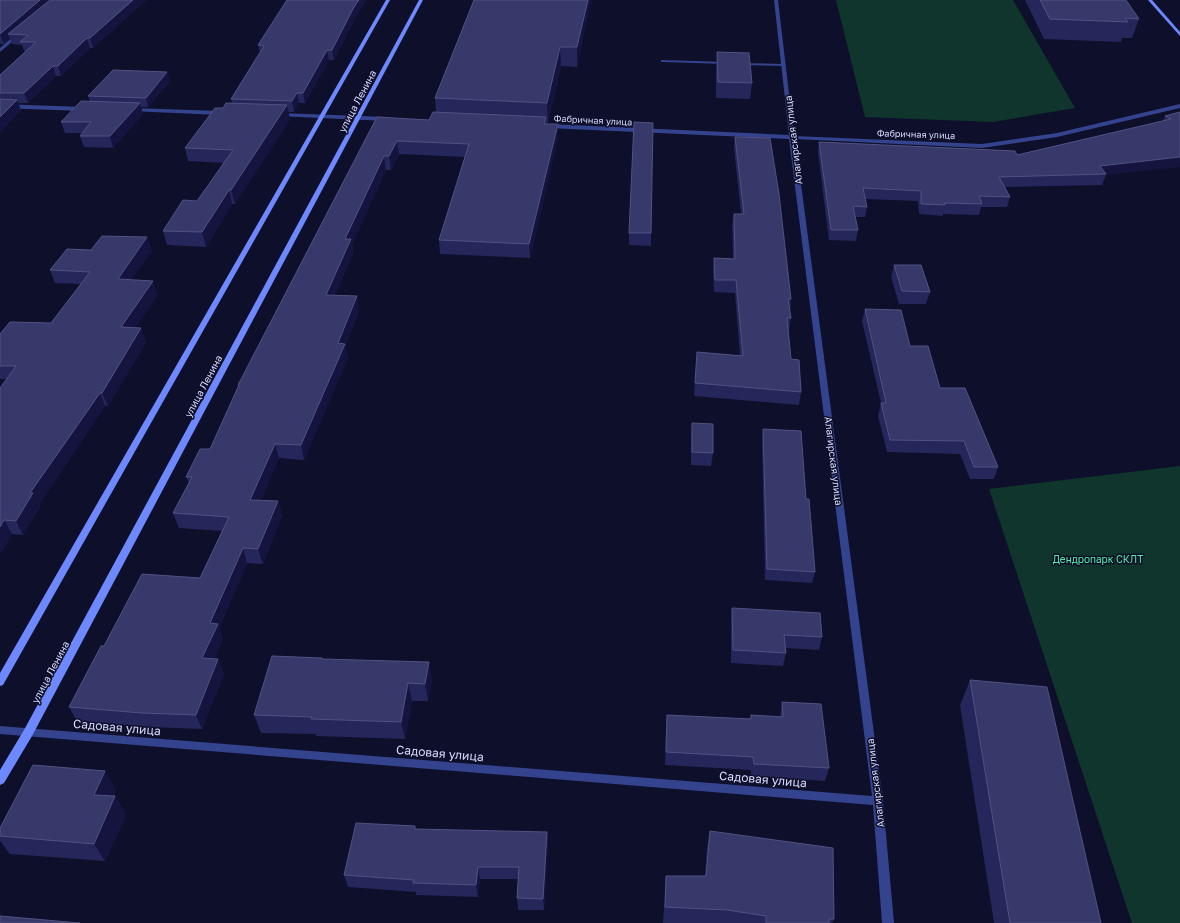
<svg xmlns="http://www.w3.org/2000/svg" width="1180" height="923" viewBox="0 0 1180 923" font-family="'Golos Text',sans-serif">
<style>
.green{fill:#10352c}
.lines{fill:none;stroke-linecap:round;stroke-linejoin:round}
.lane{fill:#34438e;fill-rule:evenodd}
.street{fill:#34438e;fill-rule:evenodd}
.secondary{fill:#6e89ff;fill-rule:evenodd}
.wall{fill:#252659}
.shaded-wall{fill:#14143f}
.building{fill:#38396b;stroke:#515282}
.labels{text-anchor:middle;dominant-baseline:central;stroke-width:3;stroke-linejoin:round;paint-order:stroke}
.far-street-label{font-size:9px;fill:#d7dbff;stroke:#0e0f2a}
.street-label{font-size:10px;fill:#d7dbff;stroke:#0e0f2a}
.park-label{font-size:10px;fill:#56eca7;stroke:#0e0f2a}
.near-street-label{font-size:12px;fill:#d7dbff;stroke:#0e0f2a}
</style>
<rect width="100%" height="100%" fill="#0e0f2a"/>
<path class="green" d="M836 0H1013L1075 108 993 122 865 117Z
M1180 466V923H1132L989 489Z"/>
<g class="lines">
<path class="lane" d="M661 60 726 62 728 63 726 64 663 62H661Z
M738 63 784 64 786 65 784 66 740 65H738Z"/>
<path class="street" d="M774 0H778L794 136 982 144 1057 133 1180 104V108L1057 137 982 148 795 139 883 801 894 923H882L873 805 0 734V726L872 796 789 139 548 128 545 126 548 124 789 135Z
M16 34 20 35 0 52V48Z
M0 104 83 107 86 109 83 111 0 108Z
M131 108 221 111 224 113 221 115 129 111 128 110Z
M279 113 387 117 390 119 387 121 277 116 276 115Z"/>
<path class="secondary" d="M386 0H390L3 685 0 686V673Z
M419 0H423L32 736 4 783 0 785V770L24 730Z
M1148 0H1152L1180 32V36Z"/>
</g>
<path class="wall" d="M0 0H146L93 48H90L61 76H56L28 103H18L21 110 0 132V75L26 51H24L22 45 12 44 10 39 4 44H0Z
M287 0H366L356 17 334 60H329L305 103H299L294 112H288L290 119 235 204H232L206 247 167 245 163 231 197 201 224 163 188 161 185 148 223 108 232 103 231 99 260 53 258 45Z
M474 0H591L577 67 561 66 548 123H546V124H558V137L530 258 440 254 439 240 465 157 399 154 391 170H386L352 244 353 253 335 295 359 311 345 346 348 358 304 460 279 458 261 500 278 501 282 516 263 564 247 563 219 629 223 639 214 659H218L224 674 202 729 149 727 77 721 69 707 104 646 200 578 222 531 179 528 173 513 189 483 186 477 210 449 238 387V385L377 117 429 120 436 112 435 98Z
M1025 0H1126L1139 19 1132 38H1122L1121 42 1044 39Z
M717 52 752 83 750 99 716 98V68Z
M170 81 148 107H141L143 114 113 148 84 147 80 136 82 133H65L61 122 90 101 88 96Z
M1180 112 1106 175 1102 185 1005 187 1010 197 1007 207H981L979 215 943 214V216L919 214 918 201 865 199 867 207 865 217H855L858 230 856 241 829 240 818 153 819 142 1017 155 1163 121 1165 116Z
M735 137 791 299 790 311 791 318 789 330H788L791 359 801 392 799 405 694 396 696 365 740 356 735 293 714 292 713 270 714 258 733 259 732 225 734 214H741L734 148Z
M629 233H651V246L629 245Z
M91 250H152L131 280 158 294 135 328 146 342 108 406H105L39 504 40 507 23 535 12 534 0 554 7 379H0V334L51 323 81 284 55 283 50 270Z
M894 265 930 292 926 304H899L891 277Z
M865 309 910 346 940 388 998 467 994 479H970L960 454 887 452 878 416 881 403 862 321Z
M692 423 713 453 711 466 691 465V436Z
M763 429 806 499 815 572 812 583 765 580 762 440Z
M732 608 822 637 819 650 786 648V653L783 666 731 663V621Z
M323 659 432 679 428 701H412L405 739 316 736V734L261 733 254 715Z
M970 680 1101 923H994L960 705Z
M782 702 829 768 825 781 751 776V770L665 765 666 728 667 715 750 719 751 715 780 716Z
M116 789 113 796H115L126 815 105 861 10 854 0 841V828Z
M416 829 547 832 548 845 544 910H518L517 898 518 879H480L478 897 416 895V892L348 887 344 875Z
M710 831 834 919 832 923H663L665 892 666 876H705L707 847Z"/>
<path class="shaded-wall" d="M40 0H55L8 34 10 39 4 44 0 34Z
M133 0H146L93 48 90 38Z
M359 0H366L356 17 334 60 332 50 354 7Z
M588 0H591L577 67V47Z
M87 38 90 48 61 76 58 66Z
M560 47 561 66 548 123 547 103Z
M327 50 329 60 305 103 303 93Z
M53 66 56 76 28 103 24 93Z
M167 72 170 81 148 107 146 98Z
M297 93 299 103 294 112 292 101Z
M17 100 21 110 0 132V117Z
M140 103 143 114 113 148 110 136Z
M287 105 290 119 235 204 231 190Z
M558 124V137L530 258 529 244Z
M397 141 399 154 391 170 389 156Z
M384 156 386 170 352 244 353 253 329 309 326 295 345 239Z
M1180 157V167L1106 175V174L1100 166Z
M229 190 232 204 206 247 202 232Z
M147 237 152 250 123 292 118 279Z
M153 281 158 294 126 341 121 327Z
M357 296 359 311 345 346 348 358 304 460 301 445 338 343Z
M141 328 146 342 108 406 102 393Z
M100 393 105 406 39 504 40 507 23 535 16 521 30 493Z
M275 444 279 458 255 515 250 500Z
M278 501 282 516 263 564 258 549Z
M4 520 12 534 0 554V527Z
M243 548 247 563 219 629 223 639 208 673 202 658 210 623Z
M218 659 224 674 202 729 196 715Z
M429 662 432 679 428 701 425 684Z
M408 683 412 701 405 739 401 722Z
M105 771 116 789 105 813 94 795Z
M115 796 126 815 105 861 94 844Z
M547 832 548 845 544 910 543 899Z
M478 867 480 879 478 897 476 885Z"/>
<path class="building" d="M0 0H40L0 34Z
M50 0H133L90 38H87L58 66H53L24 93H0V75L36 42H20L28 35 8 34Z
M287 0H359L354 7 332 50H327L303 93H297L292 101 231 99 264 46 258 45Z
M474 0H588L577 47H560L547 103 435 98Z
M1040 0H1126L1139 19 1125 18 1128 22 1050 19Z
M717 52 749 53 752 83 718 82Z
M113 70 167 72 146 98 88 96Z
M0 99 17 100 0 117Z
M81 101 140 103 110 136H80L91 122H61Z
M226 103 287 105 231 190H229L202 232 163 231 183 200 197 201 233 150 185 148 215 108H223Z
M433 112 546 117 544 124H558L529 244 439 240 469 144 397 141 389 156H384L345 239H351L326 295 357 296 338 343 345 344 301 445 275 444 250 500 278 501 258 549 243 548 210 623 218 624 202 658 218 659 196 715 142 713 69 707 101 646H104L142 574 200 578 229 517 173 513 192 477H186L200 449H210L239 385H238L377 117 429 120Z
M1180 112V157L1100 166 1106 174 999 177 1010 197 979 196 982 204 945 203V205L921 204V191L863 188 867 207 853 206 858 230H831L819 142 1015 151 1017 155 1171 119 1165 116Z
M634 122 653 123 651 233H629Z
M735 137 770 138 779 194 791 299H788L791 318H787L791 359 799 360 801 392 695 383 697 352 743 356 736 280H715L714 258 735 259 734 214H744Z
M102 236 147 237 118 279 153 281 121 327 141 328 102 393H100L30 493H33L16 521 4 520 0 527V388L16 366H0V334L10 322 51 323 90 272 50 270 67 249 91 250Z
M894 265H921L930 292 902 291Z
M865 309 901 310 910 346H928L940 388H965L998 467H974L964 441 890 440 881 403H886Z
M692 423 713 424V453L692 452Z
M763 429 801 431 806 499H809L815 572 767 569Z
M732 608 820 613 822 637 784 635 786 653 733 650Z
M272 656 322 658V659L429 662 425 684 408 683 401 722 311 719 312 717 254 715Z
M970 680 1047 687 1101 923H1010Z
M782 702 821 704 829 768 754 764 753 757 666 752 667 715 751 719V715L783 717Z
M33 765 105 771 94 795 115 796 94 844 0 836V828Z
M356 823 415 826V829L547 832 543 899 517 898 519 867H478L476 885 413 883 414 880 344 875Z
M710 831 833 848 834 919H829V923H766V916L727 910 665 907 666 876H706Z
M0 916 80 923H0Z"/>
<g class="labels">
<g class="far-street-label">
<text transform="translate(593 120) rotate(3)">Фабричная улица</text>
<text transform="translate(916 134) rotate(2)">Фабричная улица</text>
</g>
<g class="street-label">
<text transform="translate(357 101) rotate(-62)">улица Ленина</text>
<text transform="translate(793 140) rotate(-97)">Алагирская улица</text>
<text transform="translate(203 386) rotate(-62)">улица Ленина</text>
<text transform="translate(834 461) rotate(83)">Алагирская улица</text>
<text transform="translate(50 672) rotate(-62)">улица Ленина</text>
<text transform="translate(875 783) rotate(-97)">Алагирская улица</text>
</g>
<g class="park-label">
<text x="1098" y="559">Дендропарк СКЛТ</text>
</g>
<g class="near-street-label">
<text transform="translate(117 727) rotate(5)">Садовая улица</text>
<text transform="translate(440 753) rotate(5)">Садовая улица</text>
<text transform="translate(763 779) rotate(5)">Садовая улица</text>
</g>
</g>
</svg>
